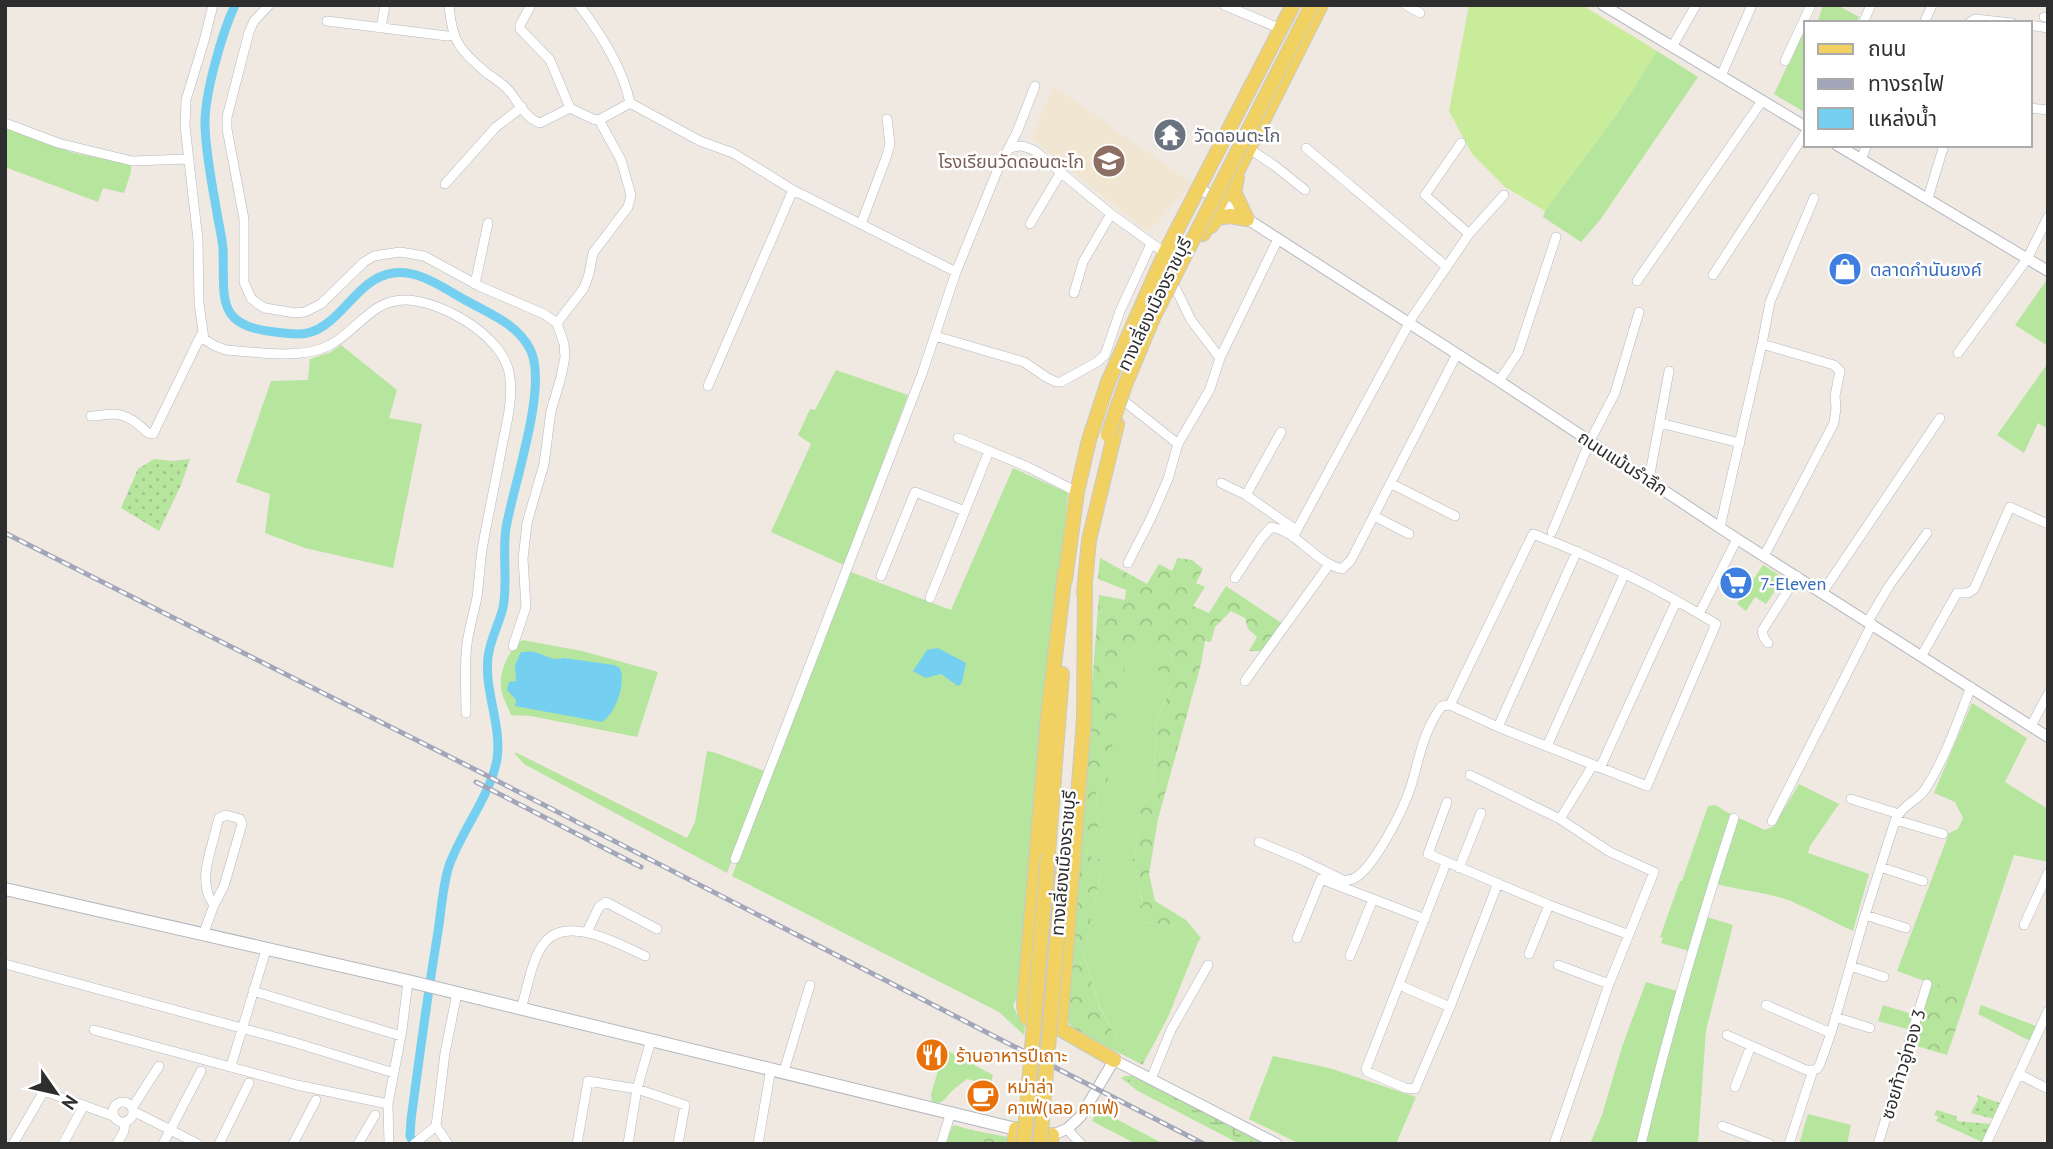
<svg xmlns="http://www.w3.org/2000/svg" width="2053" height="1149" viewBox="0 0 2053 1149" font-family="'PT Sans','Noto Sans Thai',sans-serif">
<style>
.education{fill:#f0e6d1}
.grass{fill:#b6e59e}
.forest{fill:url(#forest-crowns)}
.wetland{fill:url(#wetland-marsh)}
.park{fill:url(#park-dots)}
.pitch{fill:#c9ec9a}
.water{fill:#75cff0}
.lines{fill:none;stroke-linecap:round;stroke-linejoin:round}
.canal{stroke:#75cff0;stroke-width:9}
.minor-casing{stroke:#b4b7c1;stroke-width:10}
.tertiary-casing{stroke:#b4b7c1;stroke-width:12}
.secondary-casing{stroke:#b4b7c1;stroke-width:14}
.primary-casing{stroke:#c9c9c9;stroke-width:16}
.minor{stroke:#fff;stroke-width:9}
.tertiary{stroke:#fff;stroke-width:10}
.secondary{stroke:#fff;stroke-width:12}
.primary{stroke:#f2d163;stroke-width:14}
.rail-casing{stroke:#a3a6b8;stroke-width:5}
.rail{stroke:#fff;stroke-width:2.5;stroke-dasharray:8;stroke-linecap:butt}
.primary-bridge-casing{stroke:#c9c9c9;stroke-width:16;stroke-linecap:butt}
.primary-bridge{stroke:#f2d163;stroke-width:14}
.labels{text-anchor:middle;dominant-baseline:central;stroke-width:5;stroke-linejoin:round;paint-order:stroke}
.worship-label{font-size:18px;fill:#5b616d;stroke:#fff;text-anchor:start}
.education-label{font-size:18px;fill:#785e54;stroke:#fff;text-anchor:end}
.shop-label{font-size:18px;fill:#366cbe;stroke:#fff;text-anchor:start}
.street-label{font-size:18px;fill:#2e2e2e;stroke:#fff}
.food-label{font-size:18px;fill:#c56008;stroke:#fff;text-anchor:start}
</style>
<defs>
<pattern id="forest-crowns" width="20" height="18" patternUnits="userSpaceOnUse" patternTransform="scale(1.75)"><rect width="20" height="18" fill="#b6e59e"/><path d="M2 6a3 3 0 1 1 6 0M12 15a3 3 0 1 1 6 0" fill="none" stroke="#9dc588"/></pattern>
<pattern id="wetland-marsh" width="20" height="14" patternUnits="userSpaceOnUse" patternTransform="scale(1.75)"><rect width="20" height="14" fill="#b6e59e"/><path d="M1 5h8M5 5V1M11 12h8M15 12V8" fill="none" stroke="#9dc588"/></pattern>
<pattern id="park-dots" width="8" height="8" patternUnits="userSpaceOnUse" patternTransform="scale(1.75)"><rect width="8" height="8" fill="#b6e59e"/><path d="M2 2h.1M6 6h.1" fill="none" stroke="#9dc588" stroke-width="1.8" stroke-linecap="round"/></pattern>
</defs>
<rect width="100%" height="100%" fill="#efe9e1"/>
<path class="education" d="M1054 86 1192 184 1148 232 1031 138Z"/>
<path class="grass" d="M1823 5H1837L1859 17 1856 23H1817Z
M1806 26V113L1774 94Z
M1657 51 1698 77 1600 220 1581 242 1543 217 1545 211 1621 108Z
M5 127 74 153 131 164V172L124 193 103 188 98 202 5 167Z
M2046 281 2048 282V346L2015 325Z
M341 345 397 390 389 418 422 424 393 568 305 548 265 533 270 494 236 482 271 381 308 380 310 359 331 352Z
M2048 363V429L2038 423 2024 453 1997 435Z
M836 370 908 395 844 565 771 532 811 444 798 435 810 409 815 410Z
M1013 468 1068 493 1018 995 1013 1006 1025 1028 1024 1035 999 1012 732 876 851 572 951 610Z
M1763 565 1784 578 1766 604 1755 597 1746 611 1737 604Z
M1137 638 1169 651 1174 661 1171 686 1157 720 1153 783 1140 811 1135 859 1128 867 1136 869 1143 905 1141 922 1176 926 1198 942 1168 1017 1144 1062 1122 1048 1099 1005 1084 954 1103 860 1085 855 1098 827 1096 791 1115 722 1122 675Z
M522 640 582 651 658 672 637 737 531 716 511 715C508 708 504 700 502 693 497 675 508 650 522 640Z
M1972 703 2027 738 2005 782 2048 809V862L2014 855 1967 996 1897 971 1949 833 1958 829 1963 818 1955 802 1934 793Z
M707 751 713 752 765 771 727 873 524 764 515 754V752L687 838 695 822Z
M1799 784 1839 804 1810 846 1808 853 1869 874 1853 931C1830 921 1806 906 1782 898 1761 892 1739 890 1717 884L1739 818 1765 830 1774 826Z
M1715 805 1732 815 1689 951 1661 943 1663 938 1660 937 1680 881H1682L1708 806Z
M1707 917 1733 925 1706 1030 1698 1144H1645L1668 1050Z
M1646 982 1677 991 1638 1144H1590L1602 1115 1622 1047Z
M1883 1005 1915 1015 1910 1030 1878 1021Z
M1981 1005 2036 1026 2030 1041 1978 1014Z
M941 1047 993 1075 988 1093 981 1091 983 1083 967 1079C962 1083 956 1087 952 1091 944 1099 944 1105 932 1102L931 1094 941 1061 944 1060 946 1053 940 1051Z
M1273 1056 1329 1068 1416 1097 1396 1144H1300L1249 1119Z
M1121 1078 1250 1144H1240L1138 1091Z
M1097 1109 1164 1144H1136L1092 1121Z
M1808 1114 1851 1125 1847 1144H1799Z
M1938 1117 1985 1138 1982 1144H1979L1980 1141 1936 1121Z
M953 1125 976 1131 974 1144H945Z"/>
<path class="forest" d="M1100 558 1147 584 1159 564 1172 571 1178 558 1192 560 1203 569 1196 583 1205 587 1193 606 1209 613 1226 586 1283 624 1261 651H1249L1257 637 1248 629 1245 618 1231 611 1215 627 1211 642 1205 641 1201 664 1158 819 1149 874 1155 901 1186 920 1201 938 1198 942 1176 926 1141 922 1131 914 1143 904 1136 870 1127 867 1130 859H1135L1140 811 1153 783 1157 720 1171 687 1157 668 1174 661 1169 651 1137 639 1122 675 1107 784 1096 791 1098 827 1085 855 1103 860 1084 954 1099 1006 1122 1048 1144 1062 1143 1065 1074 1030 1067 1020V1005L1099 595 1125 600 1126 590 1098 579Z
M1932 983 1967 996 1947 1055 1913 1045Z
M976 1131 1008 1137 1007 1144H974Z"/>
<path class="wetland" d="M1125 1076H1134L1264 1144H1250L1121 1078Z"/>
<path class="park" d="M154 459 172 461 190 459 181 485 159 531 121 508 138 469Z
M1977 1095 2000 1103 1994 1119 1971 1113 1978 1100Z
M1937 1110 1956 1116 1957 1121 1991 1124 1985 1138 1934 1115Z"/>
<path class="pitch" d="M1469 5H1582L1657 51 1621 108 1545 211 1505 187 1472 154 1449 111Z"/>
<path class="water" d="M938 648 966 663 962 683 958 686 941 674 926 678 913 671 927 650Z
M521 652C526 652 530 651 534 652 545 654 552 662 564 658L614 665 620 668C626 684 616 713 602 722L515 706 516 700 507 690 509 682 516 681 515 665Z"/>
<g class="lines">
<path class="canal" d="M235 5C222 33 204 95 205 126 206 155 212 184 217 213 219 225 222 237 223 249 225 297 214 326 275 332 299 335 311 337 330 321 350 305 365 277 393 273 419 269 445 289 467 301 490 314 517 324 530 349 549 385 513 486 506 528 502 554 508 583 503 608 499 624 490 640 488 657 484 691 502 725 497 759 491 795 461 831 449 866 442 887 441 916 437 938 427 998 419 1059 411 1120L410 1136 414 1144"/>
<defs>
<path id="minor" d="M213 5 204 41 186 100 185 126 198 240 199 303 204 339 215 346 226 350C256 352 303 360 330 345 357 331 372 299 406 300 442 301 501 335 509 372 514 396 507 422 502 446 496 480 488 515 482 550 480 565 479 581 477 597 474 613 469 628 467 644 464 666 466 690 466 713
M269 5 254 21 249 32 227 117V129L244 219V282L251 298 258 304 265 308 295 313 305 312 321 304 364 262 374 256 400 252 424 256 481 287 544 314 557 323
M449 5C452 42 460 51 488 74 496 79 504 85 510 92 519 103 525 118 540 123L570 108 593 119 599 120 630 103
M531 5 520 25V29L550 60 570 108
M579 5C601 34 623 68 630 103
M1224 5 1281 29
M1406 5 1420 13
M2044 17 2048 18
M327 21 447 36 454 35
M1863 23 1871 5
M1924 23 1932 5
M1969 23 1975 19 2012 23
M2030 25 2048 28
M381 28 385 5
M1672 47 1696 5
M1785 61 1811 5
M1721 76 1752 5
M630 103 700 141 733 153 793 190 956 272
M2030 108 2048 110
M5 123 58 143 132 161 188 159
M1461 143 1425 195 1469 234
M1248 148 1275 166 1305 190
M1306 148 1447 267
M1009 149C1019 144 1025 146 1035 151L1111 214 1165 253
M1861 159 1867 145
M445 184 496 127 522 107
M1928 198 1944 145
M861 224 886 158 890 144 887 119
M1030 224 1061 172
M1713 275 1806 132
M1637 281 1762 101
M475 284 488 223
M1175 287 1191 320 1220 358
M1074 293 1083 262 1111 214
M935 336 1024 362 1046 377 1056 382H1061L1097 362 1105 355 1120 311 1151 244
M1762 344 1834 365 1840 371 1835 396 1836 408 1834 423 1764 556
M1958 353 2027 259 2048 217
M1499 381 1518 353 1556 237
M708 386 793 190
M1124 401 1178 444
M91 416C99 416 106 414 114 414 129 415 138 424 148 433L153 434 202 333
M1660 423 1740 443
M958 438 1028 467 1077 492
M1649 479 1669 371
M1221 483 1246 495 1296 530
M1392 484 1455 516
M1246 495 1281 432
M1374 516 1409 534
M1720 527 1762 344 1770 302 1814 198
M1552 532 1590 441 1615 393 1639 312
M1293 537 1413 316 1469 234 1504 195
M1128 563 1151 518 1168 479 1178 444 1210 389 1220 358 1278 239
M881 576 915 492 965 511
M1235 578 1260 540 1271 527C1299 532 1314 562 1342 569L1351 560 1457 354
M1822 593 1940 418
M930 598 989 451
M1699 614 1737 539
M1868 621 1889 586 1927 533
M1768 643 1764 638 1762 631 1797 576
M513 646 526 607 523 559 527 523 544 464 551 411 561 377 565 357 564 344 557 323 584 288 589 274 593 253 628 207 631 195 621 160 599 120
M1922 655 1957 593H1968L1974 589 2010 507 2048 524
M1245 681 1328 566
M2031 726 2048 694
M1498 727 1577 551
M1547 746 1625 573
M1600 768 1676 602
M1470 775 1560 819 1610 852 1654 872 1609 984 1554 1144
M1851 799 1899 814
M1447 802 1428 854 1549 905 1627 934
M1560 819 1593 765
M1896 820 1943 834
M1772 821 1872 624
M1259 842 1300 859 1343 880C1349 881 1353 880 1358 876 1376 862 1401 814 1409 792 1419 763 1422 731 1442 706L1450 705 1498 727 1647 786 1716 624C1658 588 1596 558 1533 534L1450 705
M735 859 922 374 956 272 998 169 1017 132 1035 86
M1446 863 1366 1069 1368 1072 1405 1088 1415 1089 1450 1007 1498 883
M1880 867 1923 881
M1459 868 1481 813
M1865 915 1906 928
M2024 925 2048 873
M587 932 599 907 606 902 657 929
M203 935 214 905 224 886 242 824 240 819 226 815 219 818 217 825C212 849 196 882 214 905
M1297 938 1321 879 1425 919
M1529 954 1549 905
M1350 956 1373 899
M5 964 293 1042 394 1073
M1558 965 1609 984
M1850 966 1884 977
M1399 985 1450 1007
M253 991 401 1036
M1766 1005 1831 1033
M521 1009C527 990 532 957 545 942 568 915 619 944 645 956
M1835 1017 1870 1028
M94 1030 297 1085 388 1104
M1727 1035 1806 1070H1813
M231 1066 266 950
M784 1071 810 985
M2019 1074 2048 1089
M1151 1079 1171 1030 1208 965
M1735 1087 1751 1046
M113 1112a10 10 0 1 1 20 0a10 10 0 1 1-20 0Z
M132 1108 159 1066
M133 1111 198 1144
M1722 1126 1770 1144
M1067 1129 1081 1144
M13 1144 44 1091 113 1116
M63 1144 84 1105
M117 1144 124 1131 125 1123
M163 1144 201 1071
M219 1144 249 1083
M293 1144 316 1100
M358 1144 375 1115
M389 1144 388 1104 402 1030 408 981
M414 1144 436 1126
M448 1144 436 1126 445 1053 457 993
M577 1144 588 1081 637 1089 685 1105 678 1144
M628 1144 637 1089 651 1040
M758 1144 771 1068
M941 1144 951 1112
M1641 1144C1667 1034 1699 926 1734 818
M1789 1144 1813 1070 1817 1069 1820 1064 1831 1033 1865 915 1896 818C1905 803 1919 800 1926 788 1946 757 1958 720 1971 687
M1878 1144 1927 984
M1986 1144 2048 1011"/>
<path id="tertiary" d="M1603 5 1806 127
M1837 145 2048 271
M1199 188 1499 381 1737 539 2048 737
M1052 1135 1067 1129 1081 1116 1114 1060 1277 1144"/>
<path id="secondary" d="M5 889 408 981 1016 1129 1051 1135"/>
<path id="primary" d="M1237 178 1234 192 1247 219
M1211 226 1217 218 1230 216 1247 219
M1203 234 1240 166 1321 5
M1065 572 1048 716 1024 1006 1027 1018 1039 1026 1060 1029 1084 719 1085 584
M1065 580 1077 492 1089 440 1108 382 1165 253 1293 5
M1084 593 1089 540 1117 424
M1048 854 1062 674
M1060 1029 1114 1060
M1014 1144 1016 1129
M1051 1144 1052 1135"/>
</defs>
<use href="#minor" class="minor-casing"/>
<use href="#tertiary" class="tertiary-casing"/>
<use href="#secondary" class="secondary-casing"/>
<use href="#primary" class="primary-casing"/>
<use href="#minor" class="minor"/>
<use href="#tertiary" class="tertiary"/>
<use href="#secondary" class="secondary"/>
<use href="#primary" class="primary"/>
<defs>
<path id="rail" d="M5 533 476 770 1204 1144
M476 782 641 867"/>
</defs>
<use href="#rail" class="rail-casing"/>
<use href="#rail" class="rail"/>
<defs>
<path id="primary-bridge" d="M1108 435 1125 385 1153 318 1312 5
M1024 1144 1048 854
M1040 1144 1064 855"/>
</defs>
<use href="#primary-bridge" class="primary-bridge-casing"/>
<use href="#primary-bridge" class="primary-bridge"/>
</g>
<defs>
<symbol id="temple-disc" viewBox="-11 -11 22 22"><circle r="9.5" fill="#6b7280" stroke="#fff"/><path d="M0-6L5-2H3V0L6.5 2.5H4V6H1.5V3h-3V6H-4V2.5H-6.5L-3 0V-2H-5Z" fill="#fff"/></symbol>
<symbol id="school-disc" viewBox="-11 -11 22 22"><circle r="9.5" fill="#8d6e63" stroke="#fff"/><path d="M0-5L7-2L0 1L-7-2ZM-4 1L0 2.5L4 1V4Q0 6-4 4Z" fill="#fff"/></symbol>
<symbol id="shop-disc" viewBox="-11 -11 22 22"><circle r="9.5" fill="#3f7fe0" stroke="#fff"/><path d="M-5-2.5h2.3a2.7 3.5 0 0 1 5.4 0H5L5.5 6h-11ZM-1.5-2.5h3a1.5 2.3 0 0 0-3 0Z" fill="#fff"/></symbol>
<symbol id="supermarket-disc" viewBox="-11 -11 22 22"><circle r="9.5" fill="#3f7fe0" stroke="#fff"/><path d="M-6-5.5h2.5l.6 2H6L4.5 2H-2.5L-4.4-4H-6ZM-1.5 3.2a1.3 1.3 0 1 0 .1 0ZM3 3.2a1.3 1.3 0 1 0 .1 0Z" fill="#fff"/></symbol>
<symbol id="restaurant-disc" viewBox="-11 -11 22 22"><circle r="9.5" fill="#e8710a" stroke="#fff"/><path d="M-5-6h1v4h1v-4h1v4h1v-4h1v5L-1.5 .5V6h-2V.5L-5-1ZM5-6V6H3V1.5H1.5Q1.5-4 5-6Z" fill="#fff"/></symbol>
<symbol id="cafe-disc" viewBox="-11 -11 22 22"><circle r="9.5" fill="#e8710a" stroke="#fff"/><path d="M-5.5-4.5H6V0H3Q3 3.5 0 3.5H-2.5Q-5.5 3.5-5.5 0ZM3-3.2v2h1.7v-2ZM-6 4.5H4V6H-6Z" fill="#fff"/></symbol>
</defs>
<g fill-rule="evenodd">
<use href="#temple-disc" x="1151" y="116" width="38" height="38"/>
<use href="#school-disc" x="1090" y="142" width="38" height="38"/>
<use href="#shop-disc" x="1826" y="250" width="38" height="38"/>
<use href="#supermarket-disc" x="1717" y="564" width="38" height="38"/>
<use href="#restaurant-disc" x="913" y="1036" width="38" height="38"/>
<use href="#cafe-disc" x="964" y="1077" width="38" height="38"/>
</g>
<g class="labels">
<g class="worship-label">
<text x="1194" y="135">วัดดอนตะโก</text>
</g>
<g class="education-label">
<text x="1084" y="161">โรงเรียนวัดดอนตะโก</text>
</g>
<g class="shop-label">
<text x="1870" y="269">ตลาดกำนันยงค์</text>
<text x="1760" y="583">7-Eleven</text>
</g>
<g class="street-label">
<text transform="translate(1154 304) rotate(-64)">ทางเลี่ยงเมืองราชบุรี</text>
<text transform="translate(1623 463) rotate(33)">ถนนแม้นรำลึก</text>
<text transform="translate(1063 863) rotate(-85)">ทางเลี่ยงเมืองราชบุรี</text>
<text transform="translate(1903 1064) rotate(-73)">ซอยท้าวอู่ทอง 3</text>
</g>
<g class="food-label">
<text x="956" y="1055">ร้านอาหารปีเถาะ</text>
<text x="1007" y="1086">หม่าล่า<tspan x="1007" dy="21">คาเฟ่(เลอ คาเฟ่)</tspan></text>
</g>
</g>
<rect width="2053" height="1149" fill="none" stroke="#2e2e2e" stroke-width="14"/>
<rect x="1804" y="21" width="228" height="126" fill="#ffffff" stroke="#ababab" stroke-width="2"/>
<rect x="1818" y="44" width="35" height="10" fill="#f2d163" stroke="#ababab" stroke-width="2"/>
<text x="1868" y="56" font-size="21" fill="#2e2e2e">ถนน</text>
<rect x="1818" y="79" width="35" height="10" fill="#a3a6b8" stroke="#ababab" stroke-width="2"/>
<text x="1868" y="91" font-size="21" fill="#2e2e2e">ทางรถไฟ</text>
<rect x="1818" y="108" width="35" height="21" fill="#75cff0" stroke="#ababab" stroke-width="2"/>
<text x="1868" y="126" font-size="21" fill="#2e2e2e">แหล่งน้ำ</text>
<g transform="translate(56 1093) rotate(124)" stroke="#ffffff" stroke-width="5" paint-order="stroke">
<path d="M0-5L12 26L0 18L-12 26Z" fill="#2e2e2e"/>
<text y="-10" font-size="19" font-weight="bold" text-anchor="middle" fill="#2e2e2e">N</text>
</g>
</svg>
